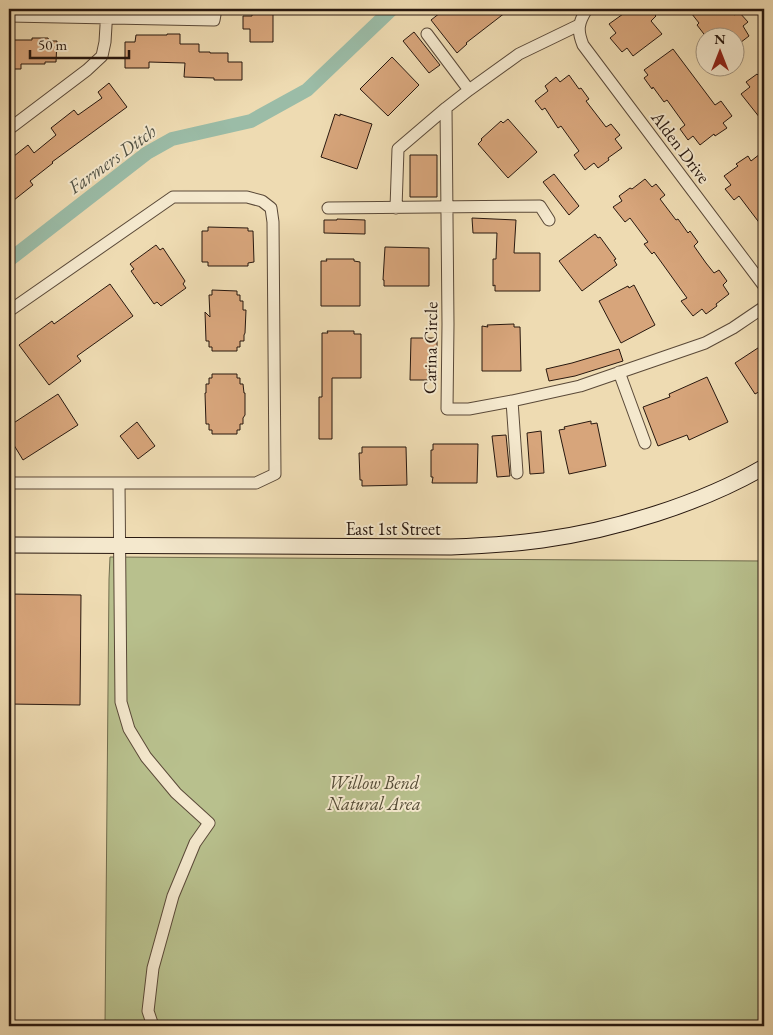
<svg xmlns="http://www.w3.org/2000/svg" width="773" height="1035" viewBox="0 0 773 1035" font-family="'EB Garamond',serif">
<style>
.green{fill:#b8c08d;stroke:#706c4e}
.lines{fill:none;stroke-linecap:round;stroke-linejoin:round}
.canal{stroke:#9bbca7;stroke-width:14}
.building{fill:#d7a57b;stroke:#28180f}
.street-casing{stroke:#5a4938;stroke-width:13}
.secondary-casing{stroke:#28180f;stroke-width:17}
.street{stroke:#f4e8cd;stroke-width:11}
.secondary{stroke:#f4e8cd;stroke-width:15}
.labels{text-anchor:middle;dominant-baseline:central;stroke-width:4;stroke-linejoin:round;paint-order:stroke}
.street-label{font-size:18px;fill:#28180f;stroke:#f4e8cd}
.park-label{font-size:18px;font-style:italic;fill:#534a35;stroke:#f4e8cd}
.water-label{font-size:19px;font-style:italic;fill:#505144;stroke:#f4e8cd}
</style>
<rect width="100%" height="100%" fill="#eedbb2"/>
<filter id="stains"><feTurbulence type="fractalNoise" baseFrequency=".004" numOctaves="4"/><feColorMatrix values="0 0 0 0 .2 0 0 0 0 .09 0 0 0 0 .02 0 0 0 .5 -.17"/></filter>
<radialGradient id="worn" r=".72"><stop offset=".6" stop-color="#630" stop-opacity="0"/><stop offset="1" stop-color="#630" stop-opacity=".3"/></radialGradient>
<path class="green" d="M110 557 764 561V1026H105L109 579Z"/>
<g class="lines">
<path class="canal" d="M9 260 147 153 172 139 251 121 307 90 392 9"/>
</g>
<path class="building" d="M252 9H273V42H250V29H243V16H252Z
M445 9H510L466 43 467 44 457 53 431 20Z
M620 9H650L656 16 651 21 662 34 633 56 627 48 622 52 610 38 616 33 609 24 623 14Z
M688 9H729L734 15 739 12 748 22 743 26 749 36 736 46V38H707L697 25 699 23Z
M414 32 440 65 429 73 403 41Z
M167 34H180V44H199V52H210V53H228V62H242V80H214V78L184 77 185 63 149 62V68H125V42H135L136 35H167Z
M32 38H48L49 41H57L56 62H45V64H21V69H9V40H32Z
M673 49 715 105 721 101 732 116 723 123 727 128 715 136 714 134 700 145 693 136 688 140 680 129 685 125 667 100 664 102 653 87 652 89 644 78 648 75 644 70Z
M392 57 419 85 388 116 360 89Z
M764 71V123L741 94 750 87 746 82 757 74 758 75Z
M569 75 579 89 581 88 589 99 586 101 606 127 611 124 620 135 615 139 622 148 608 158 609 160 598 168 594 163 585 170 574 155 579 151 561 126 558 128 545 108 542 110 535 101 548 91 545 86 556 77 560 82Z
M109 83 127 107 52 162 53 163 30 181 33 185 9 204V160L28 145 34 153 56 135 51 128 74 110 78 115 102 98 98 92Z
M335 114 340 116V114L372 124 357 169 321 157Z
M508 119 537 152 508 178 478 144 482 140 481 139 501 121 503 123Z
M760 154 764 160V229L739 196 734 200 725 189 731 185 724 176 738 166 736 164 748 156 751 161Z
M410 155H437V197H410Z
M554 174 579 206 569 215 543 182Z
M645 179 652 187 656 184 665 195 660 199 676 220 678 219 688 233 690 231 698 242 694 246 706 263 714 273 719 270 727 281 723 285 729 294 716 304 717 306 706 314 702 309 693 316 681 301 687 298 654 252 652 254 644 244 648 242 630 218 625 222 613 207 622 201 619 196 630 188 632 189Z
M472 218 516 220 514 253H540V291H495V285L493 286V259H496L497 233H473Z
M337 219 365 220V234L324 233V220H337Z
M208 227 248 228V231H253L254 262 248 263V266H208V262H202V231H208Z
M595 234 598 238 600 237 616 259 614 260 617 265 582 291 559 261Z
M156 245 160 250 163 248 185 281 183 284 186 288 161 306 157 302 154 304 131 271 134 269 130 264Z
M385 247 429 248V286H384V280H383Z
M326 259H354V261L360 262V306H321V261H327Z
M110 284 133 316 77 356 81 361 49 385 19 345 52 321 54 324Z
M634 285 655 325 621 343 599 301 628 286 629 288Z
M212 290 237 291V295H240V301H243V310H246L245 333 244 335V341H240V347H237V351H212V347H209V341H206L205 312 210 317 209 295H212Z
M514 324V327H520L521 371H482V326L488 327 487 325Z
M327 331H354V334H361V378H332V439H319V397H322V333H328Z
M411 338H437V380H410Z
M764 344V389L755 394 735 363Z
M619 349 623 361 575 376 549 381 546 369 572 363Z
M212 374H237V378H240V384H243L244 393H245V415L243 418V424H240V430H237V434H212V430H209V424H206L205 393H206V384H209V378H212Z
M707 377 728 422 689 440 687 435 658 446 643 407 670 397 669 394Z
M58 394 78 425 23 460 9 437V426Z
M591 421V424L597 423 606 466 569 474 559 430 565 429 564 427Z
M137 422 155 446 138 459 120 436Z
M541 431 544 473 530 474 527 433Z
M506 435 510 476 497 477 492 436Z
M433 444H478L477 483H432L433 477H431V450H433Z
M362 447H406L407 485 362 486V480H360L359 453H362Z
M9 594 81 595 80 705 9 704Z"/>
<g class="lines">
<defs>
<path id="street" d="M587 9C578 23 577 30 583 45L764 286
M9 16 214 20 216 9
M579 25 519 54 469 90 446 108 448 324 447 409H469L512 401 580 386 705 343 733 328 764 307
M427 34 469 90
M9 129 87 70 102 56 105 42 107 9
M328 208 540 206 549 220
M396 208 398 149 446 108
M9 311 173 197H247L262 201 271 208 273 222 275 474 256 483H9
M619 372 645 443
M512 401 517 473
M119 483 121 702 129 729 146 757 176 793 209 823 195 843 173 896 153 968 148 1011 153 1026"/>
<path id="secondary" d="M9 545 451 547C481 546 512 544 542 540 615 530 700 504 764 467"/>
</defs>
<use href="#street" class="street-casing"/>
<use href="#secondary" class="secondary-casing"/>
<use href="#street" class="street"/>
<use href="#secondary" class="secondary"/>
</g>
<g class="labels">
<g class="street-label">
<text transform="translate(681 147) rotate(53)">Alden Drive</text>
<text transform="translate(430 348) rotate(-89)">Carina Circle</text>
<text x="393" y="528">East 1st Street</text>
</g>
<g class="park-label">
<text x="374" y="782">Willow Bend<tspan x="374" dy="21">Natural Area</tspan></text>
</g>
<g class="water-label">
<text transform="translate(112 159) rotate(-36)">Farmers Ditch</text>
</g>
</g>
<rect width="773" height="1035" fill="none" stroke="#eedbb2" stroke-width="30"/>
<rect x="10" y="10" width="753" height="1015" fill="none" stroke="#28180f" stroke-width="2.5"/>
<rect x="15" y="15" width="743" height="1005" fill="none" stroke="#28180f"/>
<g transform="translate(720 52)"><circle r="24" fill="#f4e8cd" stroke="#a29581"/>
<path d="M0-4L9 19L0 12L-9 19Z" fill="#8f2418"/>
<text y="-8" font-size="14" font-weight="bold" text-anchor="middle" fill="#28180f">N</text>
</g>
<path d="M30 50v8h99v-8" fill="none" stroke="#28180f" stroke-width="2.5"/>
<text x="38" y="50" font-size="15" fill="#28180f" stroke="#f4e8cd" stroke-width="4" paint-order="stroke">50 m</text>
<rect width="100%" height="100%" filter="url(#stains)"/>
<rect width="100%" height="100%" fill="url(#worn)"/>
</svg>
